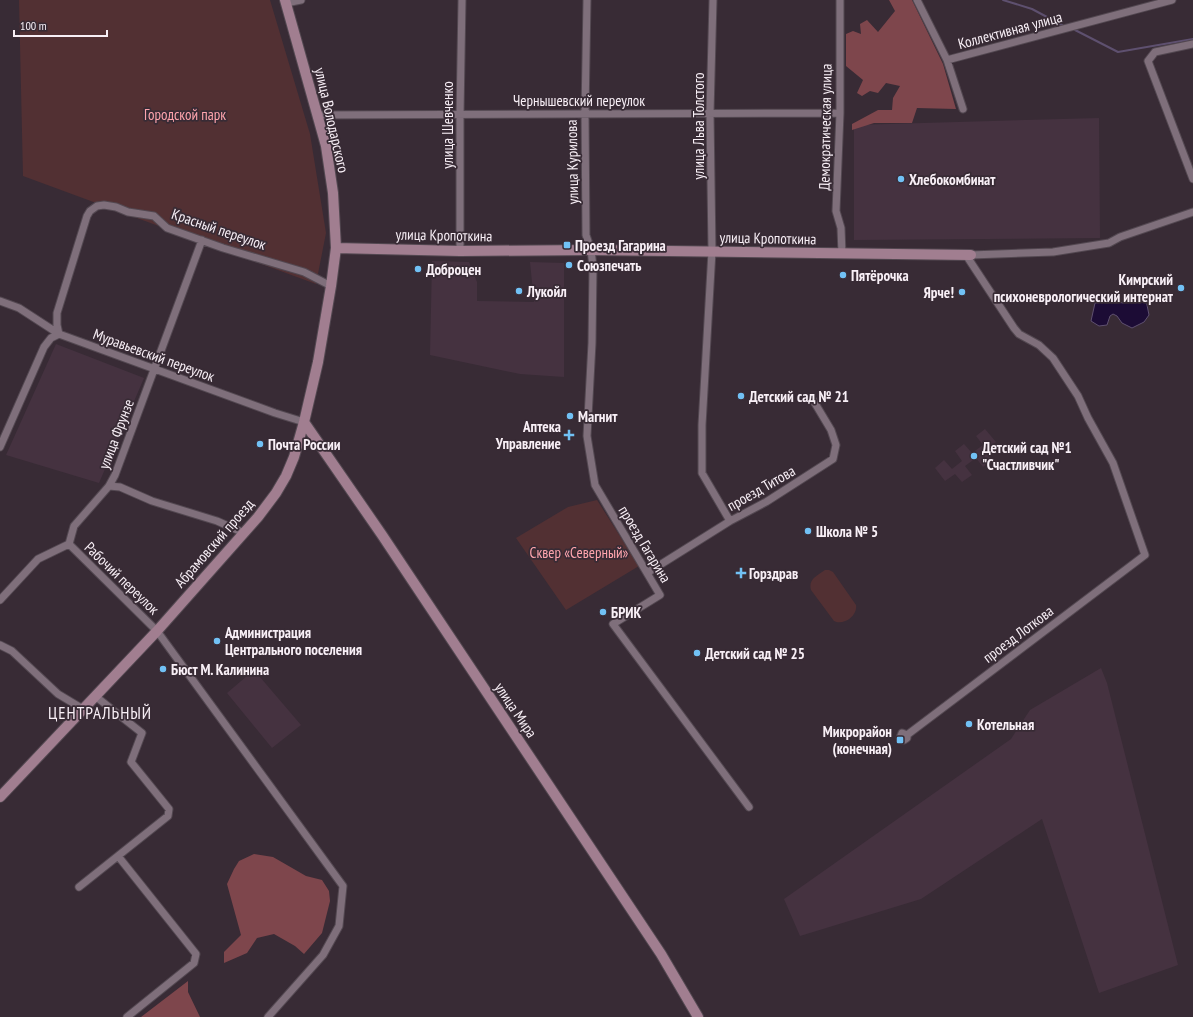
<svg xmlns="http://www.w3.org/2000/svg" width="1193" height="1017" viewBox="0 0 1193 1017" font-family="'PT Sans Narrow',sans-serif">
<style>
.built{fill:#453240}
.green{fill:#523033}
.forest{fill:#7e464c}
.water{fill:#1c0c35;stroke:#5e506f}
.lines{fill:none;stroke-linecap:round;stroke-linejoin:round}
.stream{stroke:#5e506f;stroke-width:2}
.street-casing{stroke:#534851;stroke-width:9}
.secondary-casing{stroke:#534851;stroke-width:12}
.street{stroke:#7f6f7b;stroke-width:7}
.secondary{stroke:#a17e90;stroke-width:10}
.poi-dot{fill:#71c1f5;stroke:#382b35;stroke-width:1.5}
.labels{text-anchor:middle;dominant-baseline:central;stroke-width:3.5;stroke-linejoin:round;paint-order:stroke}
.street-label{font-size:15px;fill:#f8eff6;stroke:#382b35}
.park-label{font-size:15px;fill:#fea4ad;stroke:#382b35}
.poi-label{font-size:15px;font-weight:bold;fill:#f8eff6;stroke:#382b35;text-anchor:start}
.quarter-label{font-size:17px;letter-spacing:1px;fill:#f8eff6;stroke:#382b35}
</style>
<rect width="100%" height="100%" fill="#382b35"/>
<path class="built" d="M1099 118 1100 238 854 240V125Z
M432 261 469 262 477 282V301L534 302 530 262 564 263V377L520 374 430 355Z
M56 344 144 378 99 483 6 455Z
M985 429 996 442 985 450 992 460 983 467 976 458 965 466 972 475 962 482 955 474 945 481 935 468 944 460 952 469 962 461 955 451 964 444 972 453 983 445 976 436Z
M1101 668 1107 683 1178 965 1099 993 1042 819 921 899 800 936 784 899 1011 739 1030 710Z
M254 670 301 725 272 748 227 693Z"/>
<path class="green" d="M19 0H270L310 134 326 233 316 284 23 176Z
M597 500 639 566 566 610 516 538 568 507Z
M825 570H829L833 572 856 605C858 616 843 626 834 621L811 590C808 579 817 576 825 570Z"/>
<path class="forest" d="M889 0H912L943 64 956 109 917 108 912 123H874L852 130V124L878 110H892L893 98 900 86 886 83 878 93 870 91 862 96 857 93 863 80 846 66V34L853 31 861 34 860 24 867 20 878 32 895 11Z
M254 854 273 857 306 876 322 880 329 891 330 901 322 933 304 954 295 946 274 934 257 938 247 953 224 963V952L241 935 227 884 234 869 239 861Z
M188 981V992L200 1017H141Z"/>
<path class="water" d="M1140 297 1146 300 1149 315 1144 322 1132 328 1122 323 1117 316 1113 314 1110 316 1107 325 1099 326 1091 321 1095 303 1111 301 1123 303Z"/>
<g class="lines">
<path class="stream" d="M1003 0 1032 9 1062 25
M1075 30 1118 52 1193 39"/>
<defs>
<path id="street" d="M587 0 585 113 586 235 591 250 593 267 592 343 587 436 595 485 660 595 613 624 749 807
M713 0 710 113 712 251 702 425V473L730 521
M840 0V113L836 211 841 228 842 254
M917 0 947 60 963 109
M286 3 301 0
M1193 44 1155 52 1148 61 1193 179
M947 60 1172 0
M318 115 840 113
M460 251V114L462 0
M971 255 1053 252 1109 243 1120 237 1193 212
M0 301 19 308 59 334 275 413 304 422
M0 447 44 347 51 338 59 334 57 325V313L87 216 90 211 97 206 104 205 116 207 128 212 154 216 167 228 223 248 304 272 331 286
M109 486 120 487 152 501 217 521 244 533
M69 544 157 631 343 886 339 926 323 955 268 1017
M647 573 730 521 766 502 833 459 836 445 831 430 813 400
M0 600 38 559 69 544 74 526 109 486 115 475 202 240
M0 645 12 651 58 694 83 709
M907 735V738L904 740H901L900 738 902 733 907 735 1145 555 1113 463 1088 418 1078 396 1053 358 1039 345 1019 334 1014 328 966 255
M118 856 196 954 194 963 127 1017
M79 887 168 816 169 809 131 762 142 733 95 696"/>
<path id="secondary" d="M336 248 460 251 591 250 971 255
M304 422 382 535 661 954 698 1017
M0 797 157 631 258 517 276 493 286 476 294 457 304 422 318 362 331 286 336 248 333 193 326 146 285 0"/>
</defs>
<use href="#street" class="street-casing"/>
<use href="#secondary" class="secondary-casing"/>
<use href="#street" class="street"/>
<use href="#secondary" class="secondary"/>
</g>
<g class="poi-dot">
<circle cx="901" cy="179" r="4"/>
<rect x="563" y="241" width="8" height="8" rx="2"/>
<circle cx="569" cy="265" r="4"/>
<circle cx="418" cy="269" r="4"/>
<circle cx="843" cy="275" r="4"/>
<circle cx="1181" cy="288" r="4"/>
<circle cx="519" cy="291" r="4"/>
<circle cx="962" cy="292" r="4"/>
<circle cx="741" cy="396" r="4"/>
<circle cx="570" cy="416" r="4"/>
<path d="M567 429h4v4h4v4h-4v4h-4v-4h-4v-4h4z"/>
<circle cx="260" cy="444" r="4"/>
<circle cx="974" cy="456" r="4"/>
<circle cx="808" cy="531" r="4"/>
<path d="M739 567h4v4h4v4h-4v4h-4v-4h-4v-4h4z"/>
<circle cx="603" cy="612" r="4"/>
<circle cx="217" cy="641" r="4"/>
<circle cx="697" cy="653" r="4"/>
<circle cx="163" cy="669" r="4"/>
<circle cx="969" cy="724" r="4"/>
<rect x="896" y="736" width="8" height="8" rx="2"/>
</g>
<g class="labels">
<g class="street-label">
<text transform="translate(1010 30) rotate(-15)">Коллективная улица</text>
<text x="579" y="100">Чернышевский переулок</text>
<text transform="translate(332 120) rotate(77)">улица Володарского</text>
<text transform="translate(447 125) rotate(-90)">улица Шевченко</text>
<text transform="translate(698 126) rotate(-90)">улица Льва Толстого</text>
<text transform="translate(825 127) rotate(-89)">Демократическая улица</text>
<text transform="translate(572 162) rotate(-91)">улица Курилова</text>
<text transform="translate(219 229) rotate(19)">Красный переулок</text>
<text transform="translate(444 235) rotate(1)">улица Кропоткина</text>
<text transform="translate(768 238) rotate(1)">улица Кропоткина</text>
<text transform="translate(154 355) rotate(20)">Муравьевский переулок</text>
<text transform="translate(116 434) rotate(-69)">улица Фрунзе</text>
<text transform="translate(761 488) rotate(-30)">проезд Титова</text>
<text transform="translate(214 543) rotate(-49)">Абрамовский проезд</text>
<text transform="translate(645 544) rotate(59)">проезд Гагарина</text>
<text transform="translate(122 578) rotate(44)">Рабочий переулок</text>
<text transform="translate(1018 634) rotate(-37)">проезд Лоткова</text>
<text transform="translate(516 710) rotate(56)">улица Мира</text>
</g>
<g class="park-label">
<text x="185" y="114">Городской парк</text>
<text x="579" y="552">Сквер «Северный»</text>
</g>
<g class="poi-label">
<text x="909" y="179">Хлебокомбинат</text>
<text x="575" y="245">Проезд Гагарина</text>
<text x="577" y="265">Союзпечать</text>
<text x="426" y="269">Доброцен</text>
<text x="851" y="275">Пятёрочка</text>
<text x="1173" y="279" text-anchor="end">Кимрский<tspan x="1173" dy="17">психоневрологический интернат</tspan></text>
<text x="527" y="291">Лукойл</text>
<text x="954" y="292" text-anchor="end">Ярче!</text>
<text x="749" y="396">Детский сад № 21</text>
<text x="578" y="416">Магнит</text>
<text x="561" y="426" text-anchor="end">Аптека<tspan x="561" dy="17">Управление</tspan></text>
<text x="268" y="444">Почта России</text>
<text x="982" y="447">Детский сад №1<tspan x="982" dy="17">"Счастливчик"</tspan></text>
<text x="816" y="531">Школа № 5</text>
<text x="749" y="573">Горздрав</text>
<text x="611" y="612">БРИК</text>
<text x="225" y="632">Администрация<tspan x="225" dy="17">Центрального поселения</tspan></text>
<text x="705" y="653">Детский сад № 25</text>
<text x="171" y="669">Бюст М. Калинина</text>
<text x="977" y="724">Котельная</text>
<text x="892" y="731" text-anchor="end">Микрорайон<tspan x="892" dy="17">(конечная)</tspan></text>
</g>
<g class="quarter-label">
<text x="100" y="713">ЦЕНТРАЛЬНЫЙ</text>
</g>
</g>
<path d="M14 30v6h93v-6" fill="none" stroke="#f8eff6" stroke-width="2"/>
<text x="20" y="30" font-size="12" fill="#f8eff6" stroke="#382b35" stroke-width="3" paint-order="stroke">100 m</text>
</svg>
